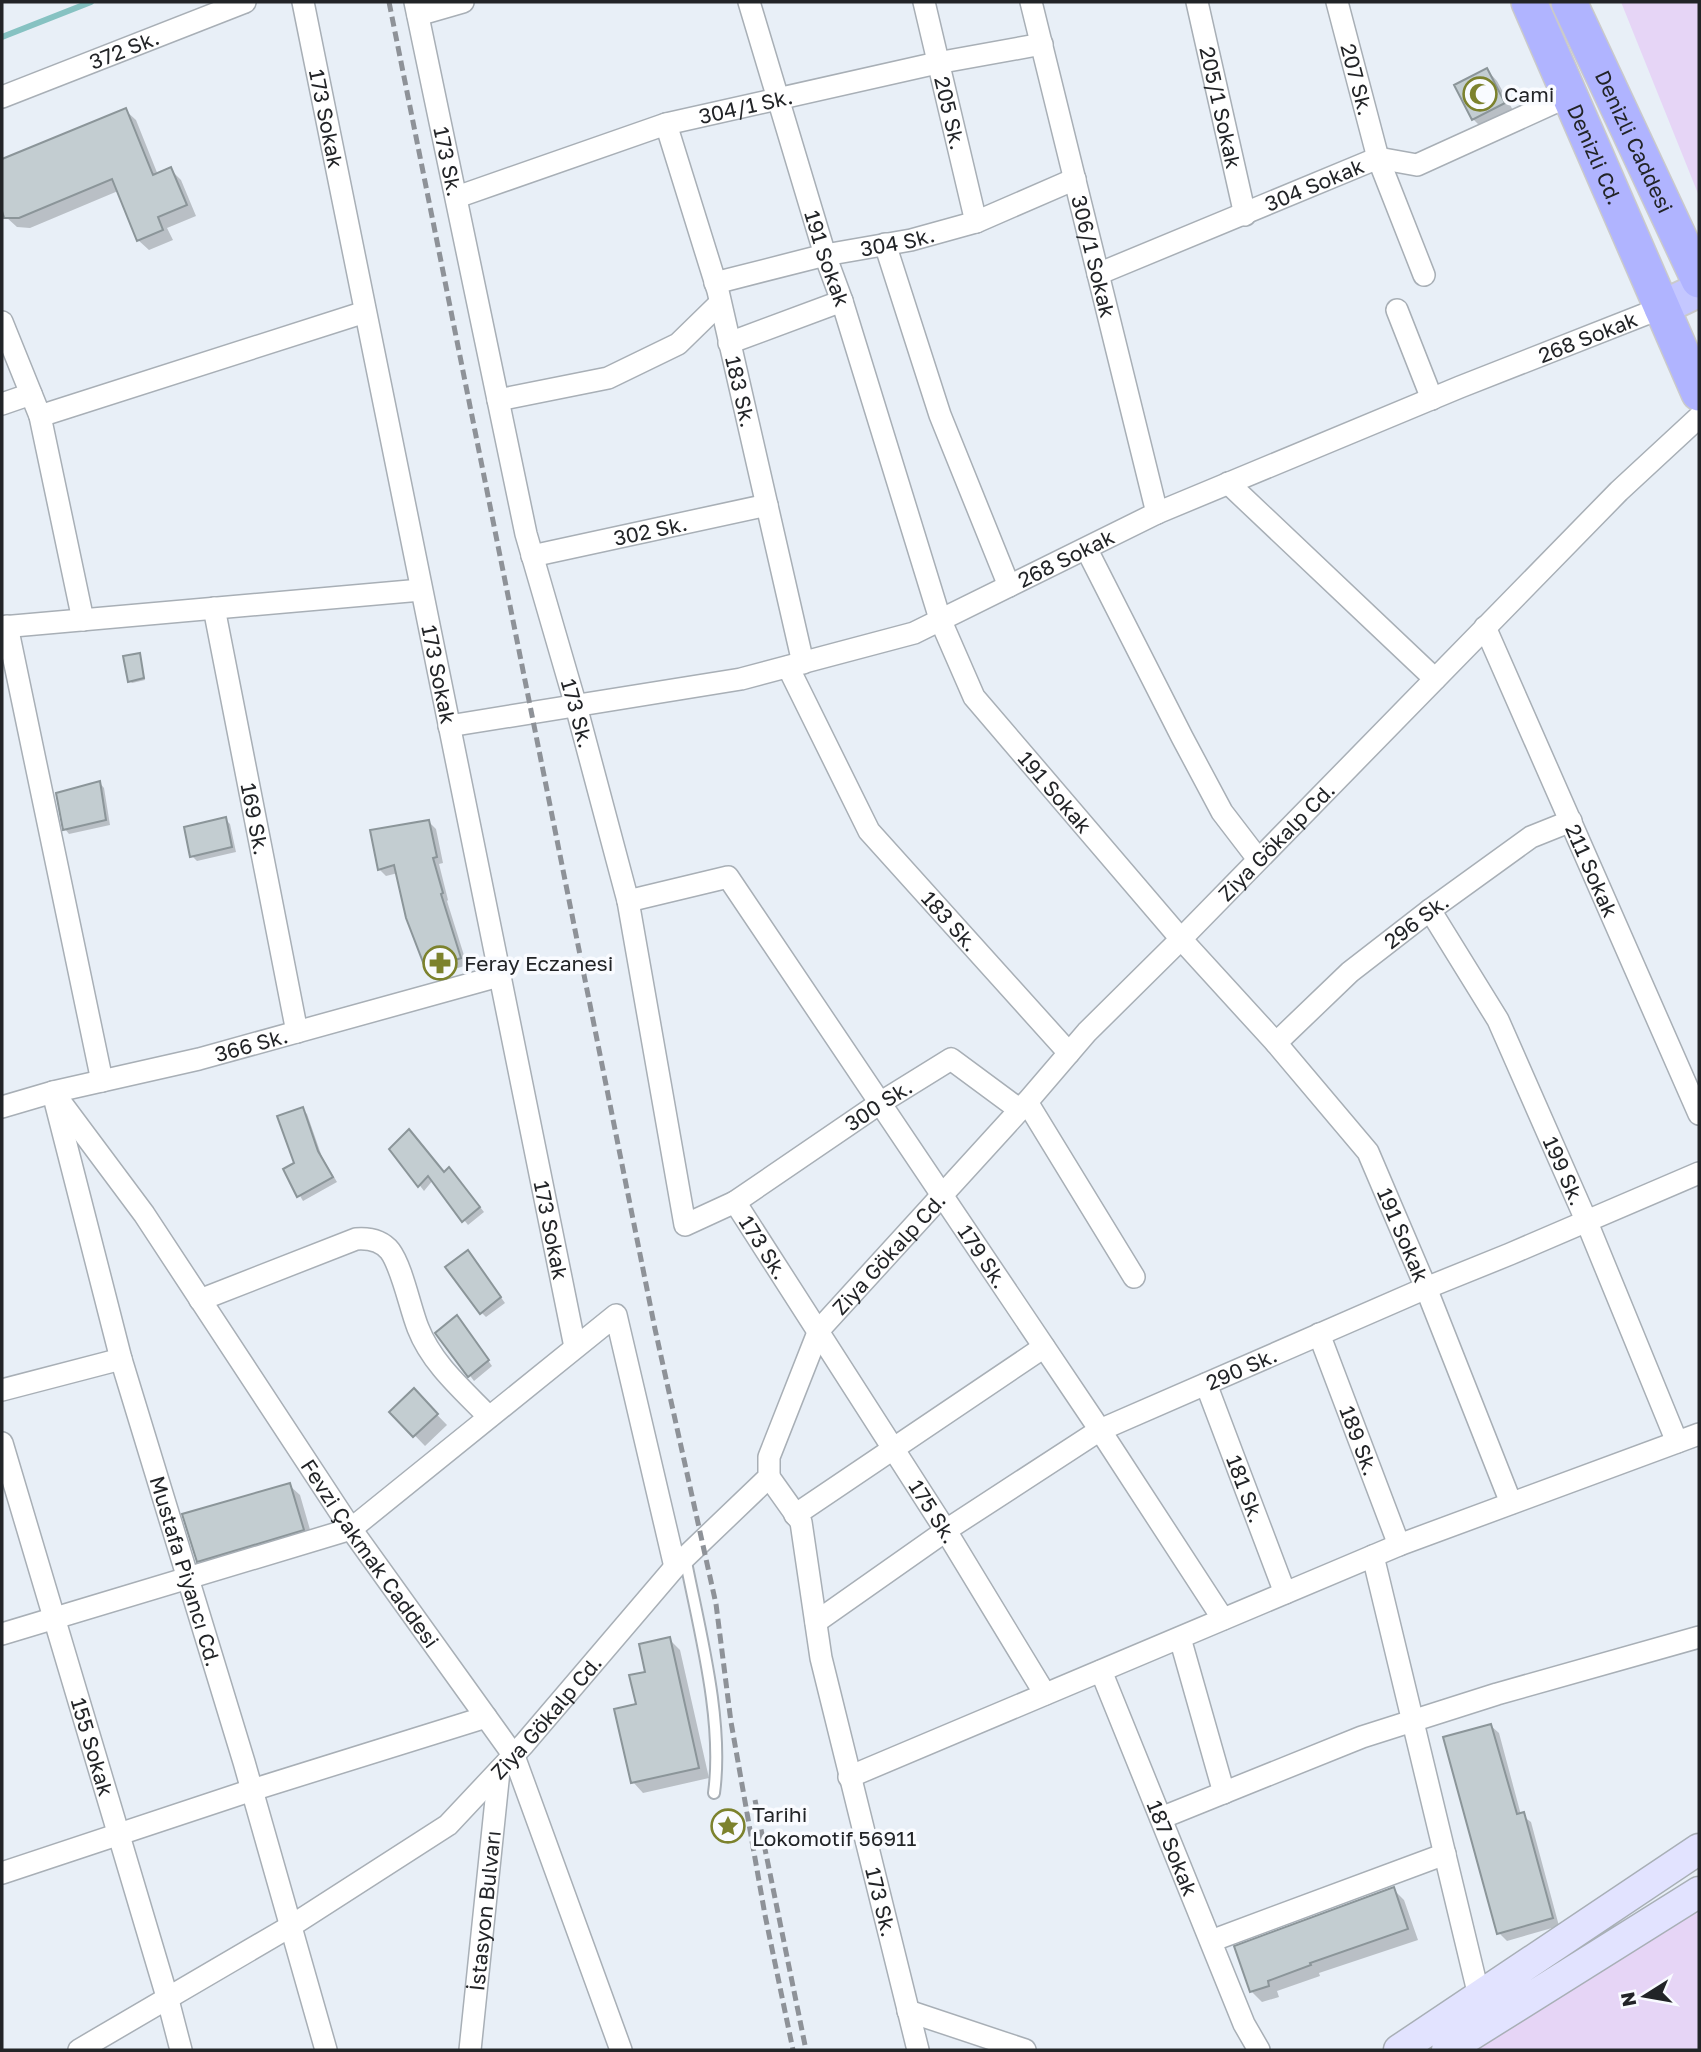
<svg xmlns="http://www.w3.org/2000/svg" width="1701" height="2052" viewBox="0 0 1701 2052" font-family="'Golos Text',sans-serif">
<style>
.green{fill:#e6d5f6}
.shadow{fill:#0003}
.lines{fill:none;stroke-linecap:round;stroke-linejoin:round}
.stream{stroke:#86c2c2;stroke-width:6}
.building{fill:#c3cdd1;stroke:#8b9599;stroke-width:2}
.service-casing{stroke:#a8afb6;stroke-width:14}
.minor-casing{stroke:#a8afb6;stroke-width:24}
.secondary-casing{stroke:#a8afb6;stroke-width:33}
.primary-casing{stroke:#cacacb;stroke-width:37}
.trunk-casing{stroke:#cacacb;stroke-width:38}
.service{stroke:#fff;stroke-width:10}
.minor{stroke:#fff;stroke-width:21}
.secondary{stroke:#e2e3ff;stroke-width:30}
.primary{stroke:#c4c7ff;stroke-width:33}
.trunk{stroke:#b0b4ff;stroke-width:35}
.rail{stroke:#8e9298;stroke-width:5;stroke-dasharray:10 5;stroke-linecap:butt}
.labels{text-anchor:middle;dominant-baseline:central;stroke-width:7;stroke-linejoin:round;paint-order:stroke}
.street-label{font-size:21px;fill:#222427;stroke:#f9fbff}
.poi-label{font-size:21px;fill:#222427;stroke:#f9fbff;text-anchor:start}
</style>
<rect width="100%" height="100%" fill="#e8eff7"/>
<path class="green" d="M1621 2H1699V196Z
M1699 1892V2050H1447Z"/>
<path class="shadow" d="M1487 70 1497 81 1515 114 1484 130 1473 119Z
M125 110 136 120 158 175 171 170 181 180 196 216 167 228 173 240 149 250 138 240 118 191 30 228 17 227 6 217 2 207V161Z
M139 655 145 680 132 683 130 681Z
M100 783 104 788 110 825 69 834 65 829Z
M225 819 230 824 236 852 197 861 192 856Z
M429 822 436 829 443 863 439 864 448 900 447 901 467 965 434 976 427 969 398 873 386 876 379 869Z
M302 1109 307 1114 322 1157 337 1182 303 1201 285 1170 296 1163Z
M392 1149 444 1173 454 1174 484 1212 468 1225 433 1180 424 1191Z
M472 1257 505 1303 486 1317 481 1312Z
M461 1322 492 1366 474 1381 438 1333Z
M414 1391 447 1425 425 1446 392 1412Z
M289 1485 300 1495 313 1540 209 1571 198 1561Z
M669 1639 680 1650 709 1778 643 1793 633 1782 638 1705 647 1673Z
M1491 1726 1499 1733 1521 1815 1531 1822 1559 1926 1507 1941 1499 1933Z
M1393 1889 1404 1900 1418 1940 1319 1973 1320 1976 1277 1991 1279 1997 1262 2002 1252 1992 1237 1947Z"/>
<g class="lines">
<path class="stream" d="M2 37 91 2"/>
</g>
<path class="building" d="M1487 68 1505 103 1472 120 1454 85Z
M126 108 153 175 171 167 187 205 158 217 163 230 137 241 112 179 19 218H4L2 211V159Z
M140 653 144 678 128 682 123 656Z
M100 781 106 820 63 830 56 793Z
M226 817 232 847 190 857 184 827Z
M429 820 437 857 433 858 443 893 441 894 461 958 426 970 406 918 394 865 378 870 370 830Z
M303 1107 318 1151 333 1177 297 1197 283 1169 294 1163 277 1116Z
M409 1129 444 1172 449 1167 480 1207 462 1222 428 1176 418 1187 389 1149Z
M468 1250 501 1297 480 1314 445 1267Z
M457 1315 489 1360 468 1377 435 1333Z
M414 1388 438 1414 413 1437 389 1412Z
M290 1483 304 1530 197 1562 182 1514Z
M670 1637 699 1768 631 1783 614 1709 636 1704 629 1675 645 1672 639 1644Z
M1491 1724 1517 1814 1524 1812 1553 1918 1497 1934 1443 1737Z
M1394 1887 1408 1929 1310 1963 1311 1965 1268 1981 1269 1986 1250 1992 1234 1946Z"/>
<g class="lines">
<defs>
<path id="service" d="M685 1557C699 1629 724 1720 714 1793"/>
<g id="minor">
<path id="s1" d="M303 2 575 1347"/>
<path id="s2" d="M415 2 526 534 576 706 628 901 685 1225 735 1202 946 1531 1045 1694"/>
<path id="s3" d="M749 2 825 255 842 301 940 619 974 697 1181 939 1276 1043 1368 1152 1426 1288 1511 1503"/>
<path id="s4" d="M924 2 976 222"/>
<path id="s5" d="M1031 2 1157 513"/>
<path id="s6" d="M1197 2 1245 215"/>
<path id="s7" d="M1337 2 1378 158 1424 275"/>
<path d="M418 15 463 2"/>
<path id="s8" d="M2 97 245 2"/>
<path id="s9" d="M666 124 718 291 803 663"/>
<path id="s10" d="M457 197 666 124 937 63 1042 44"/>
<path d="M885 244 940 415 1009 586"/>
<path id="s11" d="M1098 274 1378 158 1417 165 1571 95"/>
<path id="s12" d="M715 283 825 255 911 240 976 222 1075 179"/>
<path d="M1397 310 1432 399"/>
<path d="M2 322 40 416 83 620"/>
<path d="M729 343 842 301"/>
<path d="M498 400 608 378 678 344 720 303"/>
<path d="M2 404 31 394"/>
<path d="M40 416 365 312"/>
<path d="M1228 483 1435 679"/>
<path d="M1087 550 1182 737 1222 812 1258 859"/>
<path id="s13" d="M532 556 767 505"/>
<path id="s14" d="M214 608 297 1032"/>
<path d="M7 626 102 1081"/>
<path d="M2 627 421 590"/>
<path id="s15" d="M1485 627 1699 1114"/>
<path id="s16" d="M788 667 869 831 1069 1053"/>
<path id="s17" d="M449 726 741 679 914 633 1157 513 1460 387 1661 308"/>
<path id="s18" d="M628 901 728 877 1100 1430 1223 1619"/>
<path id="s19" d="M1430 910 1498 1020 1586 1220 1677 1442"/>
<path id="s20" d="M1276 1043 1350 972 1430 910 1531 837 1571 821"/>
<path id="s21" d="M53 1092 144 1214 351 1529 514 1756 621 2050"/>
<path id="s22" d="M55 1101 121 1359 244 1762 326 2050"/>
<path d="M1027 1102 1134 1277"/>
<path id="s23" d="M2 1107 53 1092 199 1059 499 976"/>
<path id="s24" d="M735 1202 880 1103 951 1059 1020 1110"/>
<path d="M200 1300 356 1239C369 1238 382 1241 390 1251 402 1267 410 1308 418 1328 432 1364 463 1390 489 1417"/>
<path id="s25" d="M1319 1334 1399 1545"/>
<path id="s26" d="M1206 1384 1285 1593"/>
<path d="M2 1390 121 1359"/>
<path id="s27" d="M2 1443 168 2000 181 2050"/>
<path id="s28" d="M769 1477 801 1522 821 1658 918 2050"/>
<path d="M795 1515 1044 1347"/>
<path d="M1373 1556 1479 1996"/>
<path id="s29" d="M816 1622 954 1525 1100 1430 1426 1288 1510 1254 1699 1173"/>
<path d="M2 1634 351 1529 616 1315 675 1567"/>
<path d="M1180 1638 1224 1793"/>
<path id="s30" d="M1101 1671 1244 2024 1259 2050"/>
<path d="M849 1777 1399 1545 1699 1434"/>
<path d="M1161 1818 1362 1737 1497 1694 1699 1637"/>
<path d="M2 1873 252 1790 486 1717"/>
<path d="M1211 1941 1445 1854"/>
<path d="M908 2011 1025 2050"/>
<path id="s31" d="M79 2050 291 1926 448 1825 524 1744 675 1567 769 1477V1457L819 1330 1027 1102 1087 1032 1181 939 1619 491 1699 417"/>
<path id="s32" d="M470 2050 499 1771"/>
</g>
<path id="secondary" d="M1399 2050 1699 1849
M1447 2050 1699 1892"/>
<path id="primary" d="M1661 308 1699 290"/>
<g id="trunk">
<path id="s33" d="M1529 2 1699 393"/>
<path id="s34" d="M1569 2 1699 280"/>
</g>
</defs>
<use href="#service" class="service-casing"/>
<use href="#minor" class="minor-casing"/>
<use href="#secondary" class="secondary-casing"/>
<use href="#primary" class="primary-casing"/>
<use href="#trunk" class="trunk-casing"/>
<use href="#service" class="service"/>
<use href="#minor" class="minor"/>
<use href="#secondary" class="secondary"/>
<use href="#primary" class="primary"/>
<use href="#trunk" class="trunk"/>
<path class="rail" d="M389 2 655 1329 716 1604 731 1722 765 1915 793 2050
M755 1800 806 2050"/>
</g>
<defs>
<symbol id="mosque-ring" viewBox="-11 -11 22 22"><circle r="9.5" fill="#f9fbff" stroke="#7c822d" stroke-width="1.5"/><path d="M3.5-4.9A6 6 0 1 0 3.5 4.9A5 5 0 1 1 3.5-4.9Z" fill="#7c822d"/></symbol>
<symbol id="pharmacy-ring" viewBox="-11 -11 22 22"><circle r="9.5" fill="#f9fbff" stroke="#7c822d" stroke-width="1.5"/><path d="M-2-6h4v4h4v4h-4v4h-4v-4h-4v-4h4Z" fill="#7c822d"/></symbol>
<symbol id="sight-ring" viewBox="-11 -11 22 22"><circle r="9.5" fill="#f9fbff" stroke="#7c822d" stroke-width="1.5"/><path d="M0-6L1.8-2.2L6-1.7L2.9 1.2L3.7 5.4L0 3.3L-3.7 5.4L-2.9 1.2L-6-1.7L-1.8-2.2Z" fill="#7c822d"/></symbol>
</defs>
<g fill-rule="evenodd">
<use href="#mosque-ring" x="1461" y="75" width="38" height="38"/>
<use href="#pharmacy-ring" x="421" y="944" width="38" height="38"/>
<use href="#sight-ring" x="709" y="1807" width="38" height="38"/>
</g>
<g class="labels">
<g class="street-label">
<text stroke="none"><textPath href="#s8" startOffset="131">372 Sk.</textPath></text>
<text stroke="none"><textPath href="#s7" startOffset="80">207 Sk.</textPath></text>
<text stroke="none"><textPath href="#s10" startOffset="303">304/1 Sk.</textPath></text>
<text stroke="none"><textPath href="#s6" startOffset="108">205/1 Sokak</textPath></text>
<text stroke="none"><textPath href="#s4" startOffset="114">205 Sk.</textPath></text>
<text stroke="none"><textPath href="#s1" startOffset="119">173 Sokak</textPath></text>
<text stroke="none"><textPath href="#s34" startOffset="154">Denizli Caddesi</textPath></text>
<text stroke="none"><textPath href="#s33" startOffset="166">Denizli Cd.</textPath></text>
<text stroke="none"><textPath href="#s2" startOffset="163">173 Sk.</textPath></text>
<text stroke="none"><textPath href="#s11" startOffset="234">304 Sokak</textPath></text>
<text stroke="none"><textPath href="#s12" startOffset="187">304 Sk.</textPath></text>
<text stroke="none"><textPath href="#s5" startOffset="262">306/1 Sokak</textPath></text>
<text stroke="none"><textPath href="#s3" startOffset="268">191 Sokak</textPath></text>
<text stroke="none"><textPath href="#s17" startOffset="1211">268 Sokak</textPath></text>
<text stroke="none"><textPath href="#s9" startOffset="278">183 Sk.</textPath></text>
<text stroke="none"><textPath href="#s13" startOffset="121">302 Sk.</textPath></text>
<text stroke="none"><textPath href="#s17" startOffset="644">268 Sokak</textPath></text>
<text stroke="none"><textPath href="#s1" startOffset="686">173 Sokak</textPath></text>
<text stroke="none"><textPath href="#s2" startOffset="730">173 Sk.</textPath></text>
<text stroke="none"><textPath href="#s3" startOffset="856">191 Sokak</textPath></text>
<text stroke="none"><textPath href="#s14" startOffset="215">169 Sk.</textPath></text>
<text stroke="none"><textPath href="#s31" startOffset="1732">Ziya Gökalp Cd.</textPath></text>
<text stroke="none"><textPath href="#s15" startOffset="266">211 Sokak</textPath></text>
<text stroke="none"><textPath href="#s16" startOffset="304">183 Sk.</textPath></text>
<text stroke="none"><textPath href="#s20" startOffset="186">296 Sk.</textPath></text>
<text stroke="none"><textPath href="#s23" startOffset="257">366 Sk.</textPath></text>
<text stroke="none"><textPath href="#s24" startOffset="173">300 Sk.</textPath></text>
<text stroke="none"><textPath href="#s19" startOffset="294">199 Sk.</textPath></text>
<text stroke="none"><textPath href="#s1" startOffset="1253">173 Sokak</textPath></text>
<text stroke="none"><textPath href="#s3" startOffset="1423">191 Sokak</textPath></text>
<text stroke="none"><textPath href="#s2" startOffset="1362">173 Sk.</textPath></text>
<text stroke="none"><textPath href="#s31" startOffset="1166">Ziya Gökalp Cd.</textPath></text>
<text stroke="none"><textPath href="#s18" startOffset="560">179 Sk.</textPath></text>
<text stroke="none"><textPath href="#s29" startOffset="497">290 Sk.</textPath></text>
<text stroke="none"><textPath href="#s25" startOffset="114">189 Sk.</textPath></text>
<text stroke="none"><textPath href="#s26" startOffset="112">181 Sk.</textPath></text>
<text stroke="none"><textPath href="#s2" startOffset="1676">175 Sk.</textPath></text>
<text stroke="none"><textPath href="#s21" startOffset="560">Fevzi Çakmak Caddesi</textPath></text>
<text stroke="none"><textPath href="#s22" startOffset="488">Mustafa Piyancı Cd.</textPath></text>
<text stroke="none"><textPath href="#s31" startOffset="578">Ziya Gökalp Cd.</textPath></text>
<text stroke="none"><textPath href="#s27" startOffset="317">155 Sokak</textPath></text>
<text stroke="none"><textPath href="#s30" startOffset="191">187 Sokak</textPath></text>
<text stroke="none"><textPath href="#s28" startOffset="444">173 Sk.</textPath></text>
<text stroke="none"><textPath href="#s32" startOffset="140">İstasyon Bulvarı</textPath></text>
</g>
<g class="poi-label">
<text x="1504" y="94">Cami</text>
<text x="464" y="963">Feray Eczanesi</text>
<text x="752" y="1814">Tarihi<tspan x="752" dy="24">Lokomotif 56911</tspan></text>
</g>
</g>
<rect width="1701" height="2052" fill="none" stroke="#222427" stroke-width="7"/>
<g transform="translate(1645 1996) rotate(259)" stroke="#f9fbff" stroke-width="5" paint-order="stroke">
<path d="M0-5L12 26L0 18L-12 26Z" fill="#222427"/>
<text y="-10" font-size="19" font-weight="bold" text-anchor="middle" fill="#222427">N</text>
</g>
</svg>
